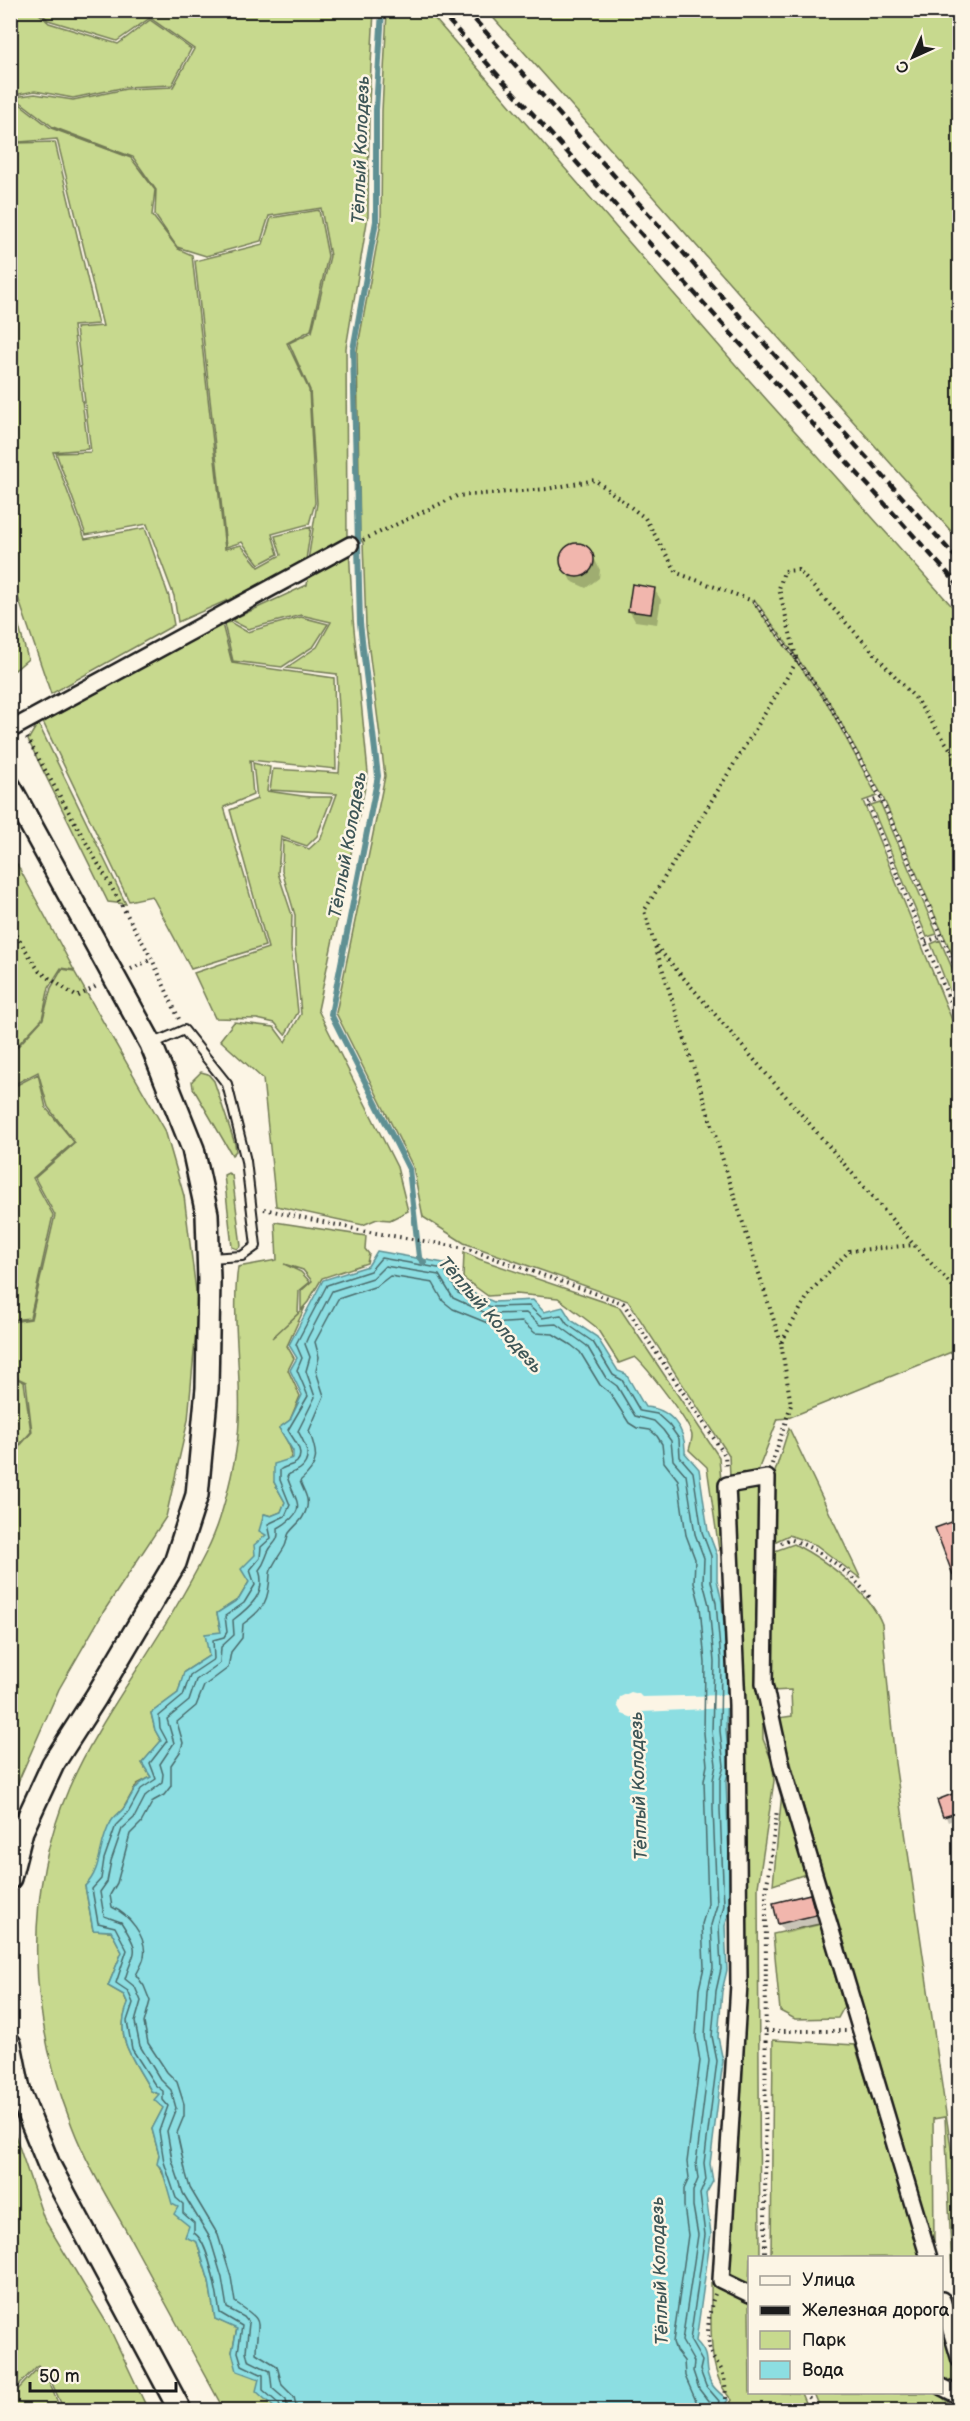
<svg xmlns="http://www.w3.org/2000/svg" width="970" height="2421" viewBox="0 0 970 2421" font-family="'Balsamiq Sans',sans-serif">
<style>
.green{fill:#c7d98e;stroke:#727a55;stroke-width:1.5}
.water{fill:#8cdee2;stroke:#5f9093;stroke-width:1.5}
.pier{fill:#fcf5e5}
.shadow{fill:#0003}
.lines{fill:none;stroke-linecap:round;stroke-linejoin:round}
.shore{stroke:#496a6b;stroke-width:1.5}
.stream{stroke:#5f9093;stroke-width:6}
.building{fill:#f1b6ad;stroke:#1c1c1c;stroke-width:1.5}
.lane-casing{stroke:#1c1c1c;stroke-width:12}
.street-casing{stroke:#1c1c1c;stroke-width:20}
.secondary-casing{stroke:#1c1c1c;stroke-width:26}
.path{stroke:#1c1c1c;stroke-width:4;stroke-dasharray:1.5 4.5;stroke-linecap:butt}
.lane{stroke:#fcf5e5;stroke-width:8}
.street{stroke:#fcf5e5;stroke-width:15}
.secondary{stroke:#fcf5e5;stroke-width:21}
.rail{stroke:#1c1c1c;stroke-width:4.5;stroke-dasharray:9 4.5;stroke-linecap:butt}
.labels{text-anchor:middle;dominant-baseline:central;stroke-width:5;stroke-linejoin:round;paint-order:stroke}
.water-label{font-size:18px;font-style:italic;fill:#3e5657;stroke:#fcf5e5}
</style>
<rect width="100%" height="100%" fill="#fcf5e5"/>
<filter id="ink" filterUnits="userSpaceOnUse"><feTurbulence type="fractalNoise" baseFrequency=".0167" numOctaves="2"/><feDisplacementMap in="SourceGraphic" scale="12" xChannelSelector="R" yChannelSelector="G"/><feConvolveMatrix kernelMatrix="1 2 1 2 8 2 1 2 1" color-interpolation-filters="sRGB"/></filter>
<g filter="url(#ink)">
<path class="green" d="M490 10 959 11V540L489 13Z
M10 11H36L49 23 118 44 150 20 191 49 172 85 126 87 73 98 35 91 14 95 10 75Z
M39 11H374L369 102 368 216 346 348 347 543 307 567 317 503 310 390 289 343 312 332 330 256 321 208 269 216 261 241 206 256 177 247 155 215 156 190 133 157 53 127 14 97 35 94 73 100 126 89 173 87 194 49 150 18 117 41 48 20Z
M387 11H428L741 371 959 614V970L882 795 829 702 754 599 752 601 827 703 877 796 863 801 959 1037V1349L788 1418 778 1419 757 1473 730 1477 729 1455 628 1301 464 1243 423 1217 413 1167 336 1013 385 776 366 626 363 543 360 538 357 351 381 222 382 111Z
M11 97 51 128 131 158 155 190 152 215 178 249 192 255 225 549 241 545 259 567 281 555 275 536 311 527 305 566 178 622 174 596 147 524 86 535 56 453 91 452 76 328 103 326 57 139 19 142Z
M11 101 17 143 55 142 98 324 73 326 88 449 53 452 85 539 145 528 169 597 174 625 51 694 11 577Z
M319 210 328 256 311 330 287 343 309 390 315 503 309 524 272 534 278 554 259 564 242 542 226 547 195 261 263 244 271 218Z
M349 548 353 619 368 773 318 1010 397 1167 408 1211 390 1220 377 1219 363 1225 276 1206 263 1079 220 1040 234 1022 274 1027 285 1042 301 1014 295 947V915L282 871 283 840 309 849 321 838 337 794 270 790 273 769 339 773 341 742 337 674 286 668 317 647 331 622 301 615 248 629 231 620 307 585 309 571Z
M11 598 28 659 15 670 11 667Z
M301 617 328 624 314 646 282 667 233 661 224 624 230 622 247 632Z
M222 624 232 663 334 678 336 769 250 760 253 795 224 807 265 946 191 969 152 896 129 901 43 722Z
M38 723 126 904 108 902 28 740Z
M253 763 270 767 267 791 310 797H332L317 836 307 846 281 837 278 873 292 915 291 947 298 1012 285 1035 275 1023 257 1019 215 1018 194 973 268 948 230 810 257 799Z
M880 802 937 934 927 937 871 805Z
M11 853 74 970 61 968 49 987 42 1019 11 1052Z
M940 940 959 984V1015L931 944Z
M62 969 74 971 165 1130 184 1196 198 1307 188 1420 166 1517 104 1611 59 1689 11 1798V1456L32 1432 26 1382 11 1375V1322L31 1319 55 1215 35 1178 75 1143 48 1107 38 1072 11 1086V1054L43 1019 51 988Z
M201 1072 208 1074 214 1081 235 1144 236 1151 232 1155 193 1088 192 1081Z
M38 1074 46 1108 74 1142 33 1178 53 1215 30 1318 11 1320V1088Z
M228 1173 232 1175 241 1246 237 1249 232 1247 224 1175Z
M275 1222 366 1236 365 1249 369 1254 367 1263 322 1278 308 1302 301 1310V1291L312 1281 303 1270 284 1264 301 1272 310 1282 299 1291 298 1314 272 1338 305 1307 287 1346 294 1358 288 1370 300 1396 290 1420 279 1428C298 1456 294 1457 274 1482L285 1502 281 1512 271 1516 265 1514 267 1535 255 1555 249 1582 239 1599 217 1613 221 1632 209 1656 184 1672 178 1693 151 1713 155 1730 161 1741 142 1763 151 1777 137 1784 123 1809 111 1822 95 1877 85 1886 93 1930 111 1931 122 1952 108 1986 124 1995 128 2005C113 2040 135 2060 151 2091L159 2094 163 2108 152 2129 159 2155 158 2164 197 2242 209 2281 215 2319 237 2328 232 2352 259 2379 277 2410H224C194 2356 165 2301 135 2247 114 2208 88 2168 72 2126 29 2016 22 1898 69 1788 99 1719 149 1657 185 1591 198 1568 212 1544 220 1518 229 1488 238 1453 239 1421 242 1370 231 1318 238 1267L277 1260Z
M464 1252 479 1259 619 1307 719 1457 726 1542 719 1550 707 1467 689 1450C690 1446 692 1440 692 1436 691 1424 646 1366 635 1357L619 1363 596 1327 558 1298 516 1294 488 1296 463 1278Z
M11 1376 24 1382 31 1432 11 1454Z
M789 1428 861 1579 816 1545 789 1535 772 1543 774 1475Z
M760 1486 763 1739 773 1764 774 1781 758 1887 760 2257 750 2258 749 2289 725 2277 745 1806 739 1777 731 1492Z
M794 1544C825 1560 869 1591 882 1624L895 1763 959 2203V2318L953 2296 945 2117 933 2119 934 2246 904 2154 778 1718 792 1716 791 1690 771 1691 772 1552Z
M782 1792 806 1874 773 1885Z
M820 1924 844 2007 838 2018 795 2019 780 2011 773 1934Z
M773 2040 855 2045 921 2257 771 2258Z
M10 2120 44 2219 108 2325 148 2410H64L50 2379 38 2365 11 2393Z
M711 2283 749 2301 750 2392 801 2393 808 2410H726L732 2400C705 2373 712 2320 711 2283Z
M942 2323 959 2381V2389L942 2380Z
M38 2368 48 2380 61 2410H11V2397Z
M814 2393H937L957 2410H821Z"/>
<path class="water" d="M377 1251 449 1264 461 1288 494 1302 533 1300 544 1312 563 1307 571 1320 597 1337 618 1371 626 1374 645 1407C670 1408 686 1429 685 1453L699 1469 708 1531 717 1555V1580L722 1602 727 1661 726 1731 730 1767 726 1781 731 1906 725 1926 727 1970 722 1991 718 2037 723 2061 710 2164 713 2181 706 2194 711 2234 696 2341C713 2358 701 2366 711 2383 715 2390 722 2395 728 2400L721 2410H277L256 2391 259 2379 237 2371 232 2352 237 2329 215 2319 209 2281 197 2242 185 2237 189 2226 174 2214 178 2207 172 2204 162 2169 157 2164 159 2155 152 2129 163 2108 154 2100 159 2094 151 2091C135 2060 113 2040 128 2004L124 1995 108 1986 122 1952 111 1931 93 1930 85 1886C103 1869 98 1842 111 1822 114 1816 120 1813 124 1808 134 1792 133 1786 151 1777L142 1763 161 1741 155 1730 151 1713 178 1693 184 1672 209 1656 205 1634 221 1632 217 1613 239 1599 249 1582 241 1569 255 1555 254 1545 266 1535 259 1531 264 1514 271 1516 281 1512 285 1502 274 1482V1464L293 1458V1451L279 1428 290 1420 302 1395 290 1370 297 1358 289 1345 323 1280 368 1266Z"/>
<path class="pier" d="M631 1692 639 1694 642 1697 728 1695 727 1708 642 1712 633 1718 622 1714 617 1705 620 1697Z"/>
<path class="shadow" d="M575 544 584 545 590 550 600 570 599 578 586 588 571 581 561 562 562 554 568 547Z
M654 589 661 600 657 624 635 621 629 610Z
M955 1795 960 1805V1817L948 1822 939 1801Z
M809 1896 821 1925 785 1934 779 1923Z"/>
<g class="lines">
<path class="shore" d="M281 2410 279 2404 263 2390V2375L242 2365 238 2352 242 2326 220 2313C217 2295 209 2241 194 2233V2223L183 2213V2204L176 2198 164 2162 159 2131 168 2106 163 2100V2091L155 2085 132 2049 127 2021 133 2003 128 1991 116 1983 127 1950 115 1927 98 1923 92 1889 101 1879 104 1859 116 1825 128 1813 141 1789 156 1779 150 1763 167 1741 160 1728 159 1716 183 1696 190 1675 214 1659 213 1640 224 1637 227 1632 225 1616 244 1603 255 1585 250 1570 260 1558 261 1547 271 1538 268 1524 285 1516 290 1505 280 1480V1470C284 1466 293 1466 297 1462 306 1452 292 1438 288 1430L308 1396 297 1370 302 1358 296 1344 327 1285 370 1271 381 1258 444 1269 458 1293 491 1307 529 1306 542 1318 561 1315 567 1324 593 1342 613 1375 622 1380 640 1411 657 1414 669 1425 679 1439 680 1457 693 1472 702 1532 711 1556V1581L716 1603 721 1661 720 1731 724 1766 720 1780V1809L724 1905 719 1926 721 1969 716 1991 712 2036 717 2061 704 2163 706 2180 700 2194 705 2235 690 2340 702 2361 700 2370 706 2386 719 2401 716 2410
M288 2410 286 2400 272 2388 270 2371 248 2360 246 2351 249 2323 244 2317 227 2308 222 2278 210 2238 183 2193 172 2160 167 2131 176 2108 171 2090 160 2079 140 2046 135 2022 141 2001 135 1987 125 1979C134 1948 142 1955 121 1922L104 1916 100 1892 107 1882 111 1861 122 1829 134 1818 146 1795 162 1783 163 1774 160 1764 174 1743 167 1719 189 1701 196 1680 220 1663 221 1647 234 1635 233 1620C250 1607 267 1593 259 1570 265 1563 265 1559 268 1552 273 1541 279 1544 278 1528 311 1509 294 1501 287 1476 291 1472 296 1472 300 1469 314 1459 304 1442 298 1431L315 1397 306 1371 310 1357 305 1344 308 1337 332 1291 373 1278 385 1266 439 1275 453 1298 488 1314 526 1313 540 1325 557 1324 587 1346 606 1378 617 1386 635 1416 654 1421 663 1430 671 1441 673 1460 686 1475 695 1534 704 1558 703 1582 709 1605 714 1662 712 1731 716 1765 713 1780V1809L717 1905 711 1925 713 1968 708 1990 705 2036 709 2061 696 2163 698 2179 693 2191V2206L698 2235 682 2341 694 2362 693 2371 699 2389 709 2402V2410
M297 2410 294 2397 282 2385 277 2366 256 2353C256 2319 268 2324 235 2302L231 2277 218 2235 190 2188 186 2174 177 2133 184 2116V2104L177 2082 167 2072 148 2043 144 2023 150 2001 144 1986 136 1975C139 1969 143 1963 144 1957 148 1937 128 1914 112 1907L110 1895 117 1883 130 1834 141 1823 153 1801 164 1795 171 1786V1765L180 1752 183 1743 177 1722 196 1706 204 1686 228 1668 231 1652 242 1638 243 1624C265 1608 269 1600 270 1574 271 1565 281 1554 285 1546 287 1542 287 1536 289 1533 296 1524 304 1520 307 1507 309 1497 303 1490 300 1481 320 1464 318 1454 309 1431L324 1396 316 1371 319 1357 315 1342 338 1299 377 1286 390 1276 433 1283 443 1301 453 1309 490 1324 522 1322 535 1333 553 1334 571 1345 580 1352 600 1385 610 1393 629 1423 637 1428 650 1430 657 1436 662 1444 664 1462 678 1480 686 1535 695 1559 694 1583 700 1606 705 1663 704 1733 707 1765 704 1781 708 1904 702 1924 704 1967 699 1989 696 2037 700 2061 687 2162 689 2178 684 2189V2206L688 2235 673 2342 676 2351 684 2361 685 2376 700 2410"/>
<path class="stream" d="M382 10 376 110V221L353 350 360 623 378 776 331 1014 409 1169 419 1257 424 1263"/>
</g>
<path class="building" d="M560 560a17 17 0 1 1 34 0a17 17 0 1 1-34 0Z
M632 584 655 588 651 614 628 611Z
M960 1519V1588H958L935 1528Z
M955 1793 960 1812 943 1817 937 1800Z
M810 1894 816 1915 778 1924 773 1903Z"/>
<g class="lines">
<defs>
<path id="lane" d="M152 1044 184 1030 227 1084 246 1161 256 1246 242 1256 210 1258"/>
<path id="street" d="M10 730 350 545
M750 2294 721 2280 739 1984 737 1705 727 1485 767 1478 764 1684 782 1767 929 2258
M942 2300 960 2360
M942 2387 960 2396"/>
<path id="secondary" d="M10 787 151 1044 193 1149 207 1214 209 1280 207 1388 197 1495 175 1563 96 1697 53 1764 22 1831 10 1878
M10 2044 20 2094 49 2165 180 2410"/>
</defs>
<use href="#lane" class="lane-casing"/>
<use href="#street" class="street-casing"/>
<use href="#secondary" class="secondary-casing"/>
<path class="path" d="M363 540 457 496 547 489 595 480 645 518 677 573 753 601 828 702 881 798 960 977
M27 738 152 959 179 1019
M881 798 867 803 960 1025
M10 925 39 971 77 997 97 986
M926 942 941 936
M656 946 914 1245
M131 969 152 959
M264 1209 364 1231 465 1248 623 1303 725 1455 726 1468
M781 1343 644 911 797 661 779 589 784 571 798 570 915 698 960 763
M772 1464 791 1405 781 1343 810 1292 849 1251 914 1245 960 1294
M781 1543 790 1539C823 1551 849 1571 871 1599
M766 2031H846
M765 2258 766 1893 777 1810
M715 2294C709 2308 705 2339 711 2354 714 2361 721 2366 723 2374 727 2386 724 2398 729 2410
M806 2392 814 2410"/>
<use href="#lane" class="lane"/>
<use href="#street" class="street"/>
<use href="#secondary" class="secondary"/>
<path class="rail" d="M439 10 960 587
M466 10 960 562"/>
</g>
</g>
<g class="labels">
<g class="water-label">
<text transform="translate(361 150) rotate(-88)">Тёплый Колодезь</text>
<text transform="translate(348 845) rotate(-80)">Тёплый Колодезь</text>
<text transform="translate(490 1315) rotate(49)">Тёплый Колодезь</text>
<text transform="translate(639 1786) rotate(-92)">Тёплый Колодезь</text>
<text transform="translate(660 2271) rotate(-92)">Тёплый Колодезь</text>
</g>
</g>
<rect width="970" height="2421" fill="none" stroke="#fcf5e5" stroke-width="36"/>
<rect x="18" y="18" width="934" height="2385" fill="none" stroke="#1c1c1c" stroke-width="2" filter="url(#ink)"/>
<rect x="748" y="2256" width="195" height="138" fill="#fcf5e5" stroke="#a29e95" stroke-width="1.5"/>
<rect x="760" y="2276" width="30" height="9" fill="#fcf5e5" stroke="#a29e95" stroke-width="1.5"/>
<text x="802" y="2286" font-size="18" fill="#1c1c1c">Улица</text>
<rect x="760" y="2306" width="30" height="9" fill="#1c1c1c" stroke="#a29e95" stroke-width="1.5"/>
<text x="802" y="2316" font-size="18" fill="#1c1c1c">Железная дорога</text>
<rect x="760" y="2331" width="30" height="18" fill="#c7d98e" stroke="#a29e95" stroke-width="1.5"/>
<text x="802" y="2346" font-size="18" fill="#1c1c1c">Парк</text>
<rect x="760" y="2361" width="30" height="18" fill="#8cdee2" stroke="#a29e95" stroke-width="1.5"/>
<text x="802" y="2376" font-size="18" fill="#1c1c1c">Вода</text>
<g transform="translate(913 57) rotate(225)" stroke="#fcf5e5" stroke-width="4.5" paint-order="stroke">
<path d="M0-4.5L10 22L0 15L-10 22Z" fill="#1c1c1c"/>
<text y="-9" font-size="16" font-weight="bold" text-anchor="middle" fill="#1c1c1c">С</text>
</g>
<path d="M30 2382v9h146v-9" fill="none" stroke="#1c1c1c" stroke-width="3"/>
<text x="39" y="2382" font-size="18" fill="#1c1c1c" stroke="#fcf5e5" stroke-width="4.5" paint-order="stroke">50 m</text>
</svg>
